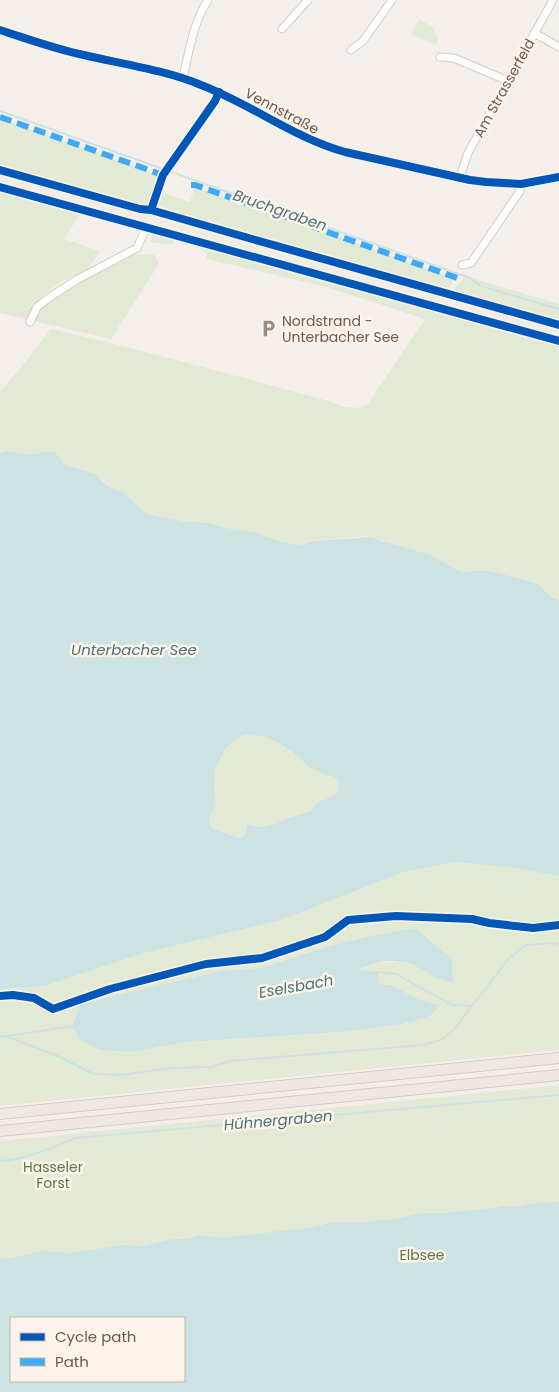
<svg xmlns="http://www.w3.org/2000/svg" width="559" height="1392" viewBox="0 0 559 1392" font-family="Poppins,sans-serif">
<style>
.green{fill:#e2ead6;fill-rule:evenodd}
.water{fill:#cde2e3;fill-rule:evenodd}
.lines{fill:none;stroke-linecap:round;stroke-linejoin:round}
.stream{stroke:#cde2e3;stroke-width:2}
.minor-casing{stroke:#d3ccc8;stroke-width:9}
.major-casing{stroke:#d3cbc7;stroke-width:11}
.highway-casing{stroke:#d3cbc7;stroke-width:12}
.minor{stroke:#fdfdfc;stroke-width:7}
.major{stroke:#f0ece6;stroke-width:9}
.highway{stroke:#efe7e4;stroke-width:10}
.quiet{stroke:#3fa9f5;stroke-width:6;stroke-dasharray:12 6;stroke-linecap:butt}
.cycleway-casing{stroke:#fcf4ea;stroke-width:11}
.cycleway{stroke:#0057b8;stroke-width:8}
.labels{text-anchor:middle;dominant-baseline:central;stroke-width:5;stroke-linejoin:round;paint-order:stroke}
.street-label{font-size:14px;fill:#6f574d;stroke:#fcf4ea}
.poi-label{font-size:14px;fill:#6f574d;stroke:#fcf4ea;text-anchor:start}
.park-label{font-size:14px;fill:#5a794a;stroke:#fcf4ea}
.water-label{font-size:15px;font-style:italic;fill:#477379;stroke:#fcf4ea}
</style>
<rect width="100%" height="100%" fill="#f4efea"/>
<path class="green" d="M419 19 433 27 438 40 435 45 411 34Z
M0 118 158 175 148 205 142 208 0 167Z
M195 187 278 215 451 277 453 279 449 291 157 209 163 193 190 202Z
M0 188 82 211 64 239 100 251 88 269 59 283 44 295 33 306 27 319 0 313Z
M153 231 326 277 559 342V600C548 596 545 589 536 583L491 571H476L461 572 440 561 384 542 378 539 366 536 313 541 302 545 282 542 254 532 235 530 208 523 184 521 154 516 144 512 123 492 109 487 101 478 71 467 63 463 59 456 45 452 30 455 12 452 0 453V393L4 387 26 361 51 329 107 342 207 368 325 400 345 407 356 408 367 405 425 319 326 287 207 259 205 250 174 241 171 245 150 242Z
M135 254 155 255 159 264 111 339 34 321 38 309 52 298 96 273Z
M465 276 559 304V324L450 294Z
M244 735C268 734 281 743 299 758 302 760 305 764 308 766 316 772 327 774 336 778L339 782 338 792 331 797 318 802 311 811 288 818 278 823 268 825 263 827 254 825 246 830 245 835 240 838C230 833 219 832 210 826L209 819 216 805 214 779 215 770 224 751 232 742Z
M457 862 506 867 559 876V1050L0 1106V989L45 986 144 953 281 920 404 872ZM370 936 452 959 453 982 401 961 374 963 357 971 380 984 391 985 420 1000 439 1005 430 1016 403 1024 354 1031 188 1042 130 1052 100 1050 72 1026 80 1004 219 971 261 968 325 947Z
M559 1085V1392H0V1141ZM11 1318H184V1381H11Z"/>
<path class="water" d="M9 451 30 455 45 452H53L59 456 63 463 71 467 95 474 109 487 123 492 144 512 154 516 184 521 208 523 235 530 254 532 282 542 302 545 313 541 371 537 384 542 414 550 432 556 461 572 476 571H491L536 583C545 589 548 597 559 600V876L506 867 457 862 404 872 281 920 144 953 45 986 0 989V453ZM244 735C267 734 282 743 299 758 302 760 305 764 308 766 316 772 327 774 336 778L339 782 338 792 331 797 318 802 311 811 288 818 278 823 268 825 263 827 247 825 245 835 240 838C230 834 219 832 210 826L209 819 216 805 214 779 215 770 224 751 232 742Z
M415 928 452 959 453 983C435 980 426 970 410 964 393 957 373 962 358 970L378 972 380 984 391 985 420 1000 440 1005 430 1016 403 1024 354 1031 188 1042 130 1052 100 1050 79 1039 72 1027 80 1004 219 971 261 968 325 947 370 936Z
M559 1202V1392H0V1260L43 1251 70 1253 122 1245 143 1246 173 1239H187L201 1235 220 1238 316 1227 328 1223 341 1222 354 1223 394 1219 423 1213H445L494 1208 502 1206 511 1207 523 1206 529 1204ZM11 1318H184V1381H11Z"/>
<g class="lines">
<path class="stream" d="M0 111 470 278 481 286 559 309
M377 972 396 974 452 1005 472 1006 490 983 508 959 526 945 554 943 559 944
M0 1037 75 1026
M8 1037 58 1056 94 1074 121 1075 173 1068 211 1067 230 1061 423 1045 441 1040 452 1032 472 1006
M0 1161C27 1159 51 1148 76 1138L559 1095"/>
<defs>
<path id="minor" d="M282 29 308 0
M0 30C28 39 55 49 84 55 122 64 165 70 201 85 251 104 294 138 345 152L470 180 486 182 521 184 559 177
M534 33 559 47
M351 50 363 41 392 0
M440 57 454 58 508 81
M183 78C189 52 193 23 208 0
M460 177 468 153 553 0
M462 265 471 263 520 191 521 184
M30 322 37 307 50 297 78 279 137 248 146 228 152 206 163 175 215 101 219 92"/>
<path id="major" d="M0 178 559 332"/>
<path id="highway" d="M0 1114 559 1058
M0 1131 559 1075"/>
</defs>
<use href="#minor" class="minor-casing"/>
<use href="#major" class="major-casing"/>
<use href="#highway" class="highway-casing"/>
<use href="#minor" class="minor"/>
<use href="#major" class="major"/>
<use href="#highway" class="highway"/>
<path class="quiet" d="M0 117 163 175
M191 185H195L460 279"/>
<defs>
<path id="cycleway" d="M0 30C28 39 55 49 84 55 122 64 165 70 201 85 251 104 294 138 345 152L470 180 486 182 521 184 559 177
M0 170 140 209 151 210 252 239 559 325
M0 187C186 239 373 288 559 341
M151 210 163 175 215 101 219 92
M0 996 13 995 34 998 53 1009 110 989 206 964 262 958 325 937 348 920 396 916 472 919 489 923 533 928 559 925"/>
</defs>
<use href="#cycleway" class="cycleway-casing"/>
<use href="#cycleway" class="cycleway"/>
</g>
<defs>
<symbol id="parking-bare" viewBox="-9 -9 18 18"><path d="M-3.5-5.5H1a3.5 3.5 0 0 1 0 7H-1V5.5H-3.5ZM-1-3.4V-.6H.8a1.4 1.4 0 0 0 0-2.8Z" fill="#9e8c84" stroke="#fcf4ea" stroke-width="2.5" paint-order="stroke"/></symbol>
</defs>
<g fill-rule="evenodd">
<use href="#parking-bare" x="256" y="316" width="25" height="25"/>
</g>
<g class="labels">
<g class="street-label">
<text transform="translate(504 88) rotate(-61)">Am Strasserfeld</text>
<text transform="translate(282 111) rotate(28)">Vennstraße</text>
</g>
<g class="poi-label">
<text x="282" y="321">Nordstrand -<tspan x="282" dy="16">Unterbacher See</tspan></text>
</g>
<g class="park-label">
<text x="53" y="1167">Hasseler<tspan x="53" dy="16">Forst</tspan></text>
<text x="422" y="1255">Elbsee</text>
</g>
<g class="water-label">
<text transform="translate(280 210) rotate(19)">Bruchgraben</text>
<text x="134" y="649">Unterbacher See</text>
<text transform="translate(296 986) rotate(-10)">Eselsbach</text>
<text transform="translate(278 1120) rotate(-5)">Hühnergraben</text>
</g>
</g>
<rect x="10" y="1317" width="175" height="65" fill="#fcf4ea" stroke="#c4b5ab"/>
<rect x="20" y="1333" width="25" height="8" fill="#0057b8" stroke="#c4b5ab"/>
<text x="55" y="1342" font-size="15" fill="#6f574d">Cycle path</text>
<rect x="20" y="1358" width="25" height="8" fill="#3fa9f5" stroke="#c4b5ab"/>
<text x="55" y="1367" font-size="15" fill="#6f574d">Path</text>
</svg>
